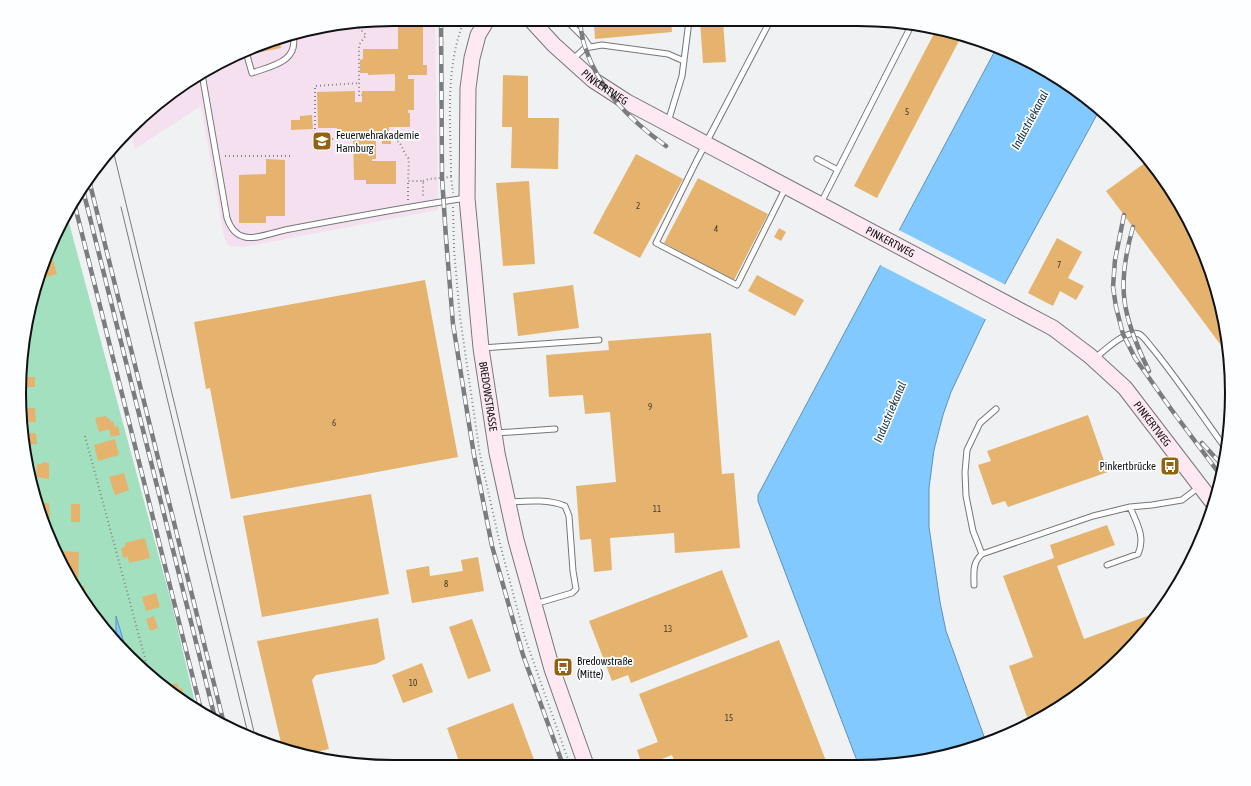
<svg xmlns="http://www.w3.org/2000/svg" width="1251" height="786" viewBox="0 0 1251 786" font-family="'Asap Condensed',sans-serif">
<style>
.education{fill:#f4e0ef}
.green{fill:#a3e0c0}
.water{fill:#81c9ff;stroke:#5f92b8}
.pier{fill:#eff1f3}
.building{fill:#e5b36d}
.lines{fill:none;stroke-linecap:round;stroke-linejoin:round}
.lane-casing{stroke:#757678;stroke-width:7}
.secondary-casing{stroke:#757678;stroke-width:17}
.path{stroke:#848587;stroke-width:2;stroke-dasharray:1 3;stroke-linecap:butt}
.lane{stroke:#fff;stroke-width:5}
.secondary{stroke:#fee9f3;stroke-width:15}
.tram{stroke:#7b7c7e;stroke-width:1}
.rail-casing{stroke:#7b7c7e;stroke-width:4.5}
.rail{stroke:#fdfeff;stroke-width:3;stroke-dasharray:9;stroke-linecap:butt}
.labels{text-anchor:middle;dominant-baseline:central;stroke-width:3.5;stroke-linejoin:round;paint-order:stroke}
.number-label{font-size:9px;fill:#453a29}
.street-label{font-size:11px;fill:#101112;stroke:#fdfeff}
.poi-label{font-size:11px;fill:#101112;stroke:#fdfeff;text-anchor:start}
.water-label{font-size:12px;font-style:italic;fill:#0f2f44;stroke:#fdfeff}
.rim{fill:none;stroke:#101112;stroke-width:2}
</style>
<rect width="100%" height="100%" fill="#eff1f3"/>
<path class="education" d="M393 19H435L438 210 243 247 229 246 224 237 201 106 135 149 131 133 185 82 273 39Z"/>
<path class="green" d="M68 219 172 605 196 707 165 690 82 601 32 490 19 393 39 273Z"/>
<path class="water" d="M997 47 1016 58 1018 57 1086 96 1100 109 983 324 951 392 943 415 934 450 929 488V527L940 602 946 631 986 742 955 754 883 766H859L758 501V495Z
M116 616 125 646 116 637Z"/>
<path class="pier" d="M897 229 1006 285 987 320 878 264Z"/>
<path class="building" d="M399 19H423V65H427V75H408V79H414V110H408V113H410V127H389V133H391V144H382V137H376V159H372V161H396V184H366V180H354L353 135H343L337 130V128H318L317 92 355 91V102H362V91H395V74L368 75V73H360V60L363 59V49H398V24L399 23Z
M576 20 671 21 672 32 595 39 594 23 576 22Z
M700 21H723L726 62 703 63Z
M936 30 961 37 877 198 854 186Z
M279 38 281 48 261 52 260 45 273 39Z
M503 75 528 76V118H559L558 169 511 168 512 127H502Z
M312 115 313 129 291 130V120H300V116Z
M636 154 683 179 640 258 593 233Z
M266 159 285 160V216H266V223H239V175L266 174Z
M1149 160 1182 206 1212 273 1229 344V356L1106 191Z
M698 178 768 214 734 280 664 243Z
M529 181 535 264 503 266 496 183Z
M779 228 786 232 781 241 774 237Z
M1057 238 1082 252 1068 278 1084 286 1076 300 1060 291 1053 306 1028 293Z
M53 260 57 274 46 277 42 266 44 263Z
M757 275 804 300 795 316 748 291Z
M425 280 458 457 231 499 210 388 206 389 194 322Z
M573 285 579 328 518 336 513 293Z
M711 333 722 474 734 473 740 548 675 553 674 533 610 538 612 570 594 572 591 539 580 540 576 486 616 482 610 412 585 414 583 395 549 397 546 355 609 350 608 341Z
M26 377H35V387H26Z
M27 408H35L36 422H28Z
M1088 415 1108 472 1008 507 1005 501 992 505 978 465 991 461 987 451Z
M106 416 108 419H110V422L113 421 115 427 118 426 120 435 111 437 109 429 99 432 95 418Z
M36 433 37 444 26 445 24 434Z
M115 439 119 455 98 461 94 445Z
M42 462 49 463V479L36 477 37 464H42Z
M124 473 129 490 115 495 109 477Z
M371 494 389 594 262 617 243 516Z
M38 503H49L50 518H44Z
M71 504H80V522H71Z
M1107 525 1115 545 1057 566 1084 639 1161 611 1155 621 1086 690 1064 703 1027 717 1009 666 1033 657 1003 576 1054 558 1050 545Z
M145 538 150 558 129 563 128 557 123 558 121 548 125 547V543Z
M62 551 79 552 78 581H73L61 556Z
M478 557 484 591 412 603 406 570 429 566 430 576 463 571 461 560Z
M722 570 748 637 631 683 628 675 612 681 589 621Z
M75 586H85V601H82Z
M156 593 160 607 146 611 142 597Z
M154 616 158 628 150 631 146 619Z
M378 618 385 659 376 664 316 675 312 680 329 749 308 754 282 747 257 641Z
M472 619 491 671 468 679 449 627Z
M779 640 828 766 676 765 672 755 646 765H642L637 750 658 742 639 694Z
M422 663 433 692 403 703 392 675Z
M177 683 179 689 182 688 183 694H180L181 699 170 692 169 689 172 688 171 685Z
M513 703 536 765 460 764 447 728Z
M361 759 363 764H350Z"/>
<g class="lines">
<defs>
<path id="lane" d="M566 20 583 37 590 47
M770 21 696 162 656 243 737 285 786 187
M246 52 252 73C271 66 299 62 293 35
M572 60 585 48 602 45 668 54 684 61
M202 74 227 218C230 227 235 235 245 237 257 240 277 231 290 229 348 218 407 207 466 198
M668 122 682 76 689 21
M817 159 838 170
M821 203 912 24
M482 348 599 340
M1094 359C1104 351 1126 329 1139 334 1144 336 1149 345 1153 349 1179 381 1202 416 1226 449
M495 433 555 429
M508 502C527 501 548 499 565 506L569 516 573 571 576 589 572 593 535 604
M982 554 973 531 966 496 965 472 967 450 980 423 996 409
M1107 565 1138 554C1146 537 1136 522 1130 507
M974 585C974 573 972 563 982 554L1093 516 1130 507 1152 505 1182 500 1199 487"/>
<g id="secondary">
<path id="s1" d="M487 20 478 35 472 58 468 88 467 198 481 348 497 453 516 540 552 669 586 765"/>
<path id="s2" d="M531 20 554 45 593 80 627 102 1053 328 1090 356 1125 388 1214 504"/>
</g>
</defs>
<use href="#lane" class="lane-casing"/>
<use href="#secondary" class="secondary-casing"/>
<path class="path" d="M356 25 366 35 359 45V96L362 95
M315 133V86L359 83
M391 139 395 138C404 146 402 151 409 159L408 181H423V197
M325 143 336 137 340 133
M225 156H293
M451 176C451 127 444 66 465 19
M423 181 429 179 451 177 453 193
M408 200V181
M453 207 454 250 460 317 480 455 500 544 525 638 570 765
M85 436 149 673"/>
<use href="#lane" class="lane"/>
<use href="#secondary" class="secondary"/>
<path class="tram" d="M113 150 256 740
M121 207 249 738"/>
<defs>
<path id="rail" d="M441 19 442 177 446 238 453 324 474 455 492 546 523 655 563 765
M580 22C581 30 582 39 585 47 599 90 630 120 666 146
M89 180 224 724
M83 190 215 718
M75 206 201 710
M1124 215 1115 260 1113 287 1116 307 1123 334 1135 358 1171 409 1221 476
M1133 227C1116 287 1122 316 1149 371
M1202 443 1223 466"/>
</defs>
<use href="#rail" class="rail-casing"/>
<use href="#rail" class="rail"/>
</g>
<defs>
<symbol id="university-square" viewBox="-11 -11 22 22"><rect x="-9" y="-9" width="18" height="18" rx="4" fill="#926210" stroke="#fdfeff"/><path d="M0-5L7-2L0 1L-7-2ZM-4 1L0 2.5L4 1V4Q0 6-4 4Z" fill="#fff"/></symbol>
<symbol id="bus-square" viewBox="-11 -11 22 22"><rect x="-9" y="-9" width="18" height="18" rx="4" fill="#926210" stroke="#fdfeff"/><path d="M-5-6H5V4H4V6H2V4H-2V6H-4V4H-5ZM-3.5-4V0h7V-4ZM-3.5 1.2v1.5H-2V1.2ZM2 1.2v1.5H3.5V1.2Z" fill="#fff"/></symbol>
</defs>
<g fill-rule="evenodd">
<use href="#university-square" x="311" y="130" width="22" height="22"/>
<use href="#bus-square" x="1159" y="455" width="22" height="22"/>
<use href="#bus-square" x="552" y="656" width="22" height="22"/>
</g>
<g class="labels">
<g class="number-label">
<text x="907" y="112">5</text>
<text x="638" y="206">2</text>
<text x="716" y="229">4</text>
<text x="1059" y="265">7</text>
<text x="650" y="407">9</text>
<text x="334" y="423">6</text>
<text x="657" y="509">11</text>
<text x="446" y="584">8</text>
<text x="668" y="629">13</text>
<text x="413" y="683">10</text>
<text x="729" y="718">15</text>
</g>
<g class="street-label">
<text stroke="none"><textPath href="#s2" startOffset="100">PINKERTWEG</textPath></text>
<text stroke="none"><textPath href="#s2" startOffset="425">PINKERTWEG</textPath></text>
<text stroke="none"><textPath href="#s1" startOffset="381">BREDOWSTRASSE</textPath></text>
<text stroke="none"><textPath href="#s2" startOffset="748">PINKERTWEG</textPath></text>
</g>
<g class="poi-label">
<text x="336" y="135">Feuerwehrakademie<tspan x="336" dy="13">Hamburg</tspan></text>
<text x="1156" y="466" text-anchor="end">Pinkertbrücke</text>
<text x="577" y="661">Bredowstraße<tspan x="577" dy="13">(Mitte)</tspan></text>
</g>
<g class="water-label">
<text transform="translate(1030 120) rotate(-62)">Industriekanal</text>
<text transform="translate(890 412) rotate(-67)">Industriekanal</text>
</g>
</g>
<path d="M0 0H1251V786H0ZM393 26H858A367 367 0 0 1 1225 393V393A367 367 0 0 1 858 760H393A367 367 0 0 1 26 393V393A367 367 0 0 1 393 26Z" fill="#fdfeff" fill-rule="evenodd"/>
<path class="rim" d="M393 26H858A367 367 0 0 1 1225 393V393A367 367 0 0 1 858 760H393A367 367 0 0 1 26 393V393A367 367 0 0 1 393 26Z"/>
</svg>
